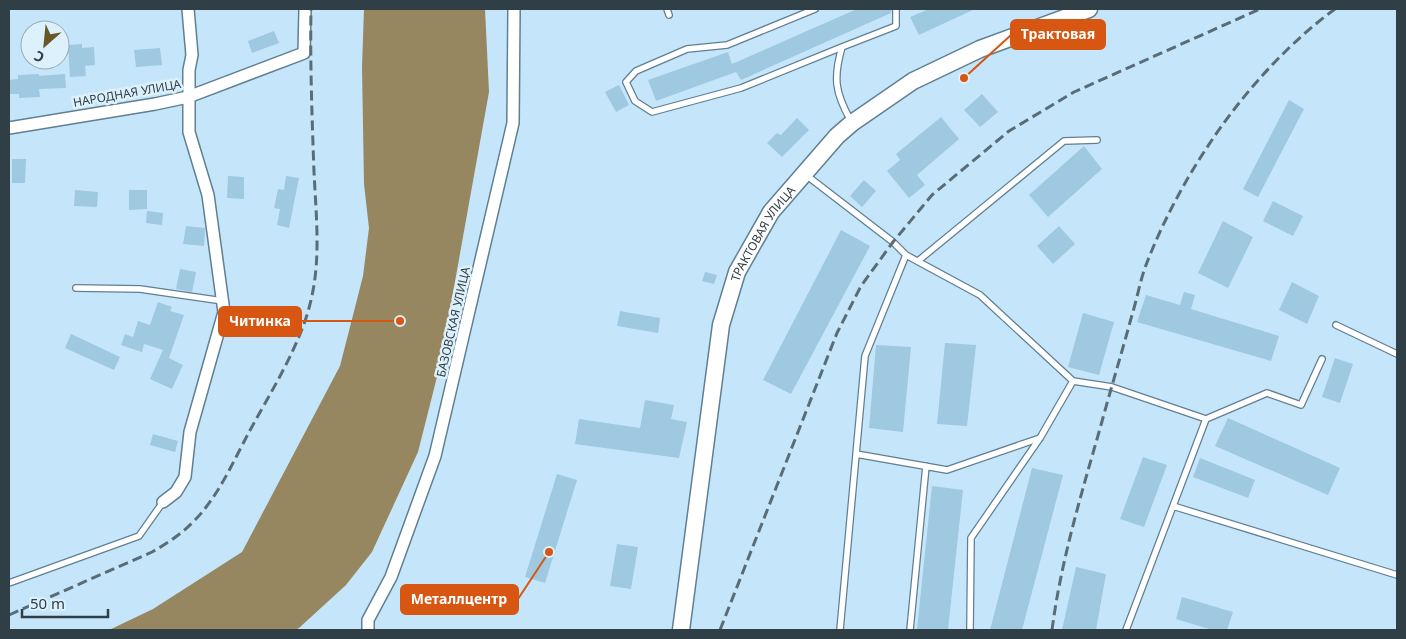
<svg xmlns="http://www.w3.org/2000/svg" width="1406" height="639" viewBox="0 0 1406 639" font-family="'Noto Sans',sans-serif">
<style>
.water{fill:#968761}
.building{fill:#9fc8e1}
.lines{fill:none;stroke-linecap:round;stroke-linejoin:round}
.lane-casing{stroke:#607f91;stroke-width:8}
.street-casing{stroke:#607f91;stroke-width:14}
.secondary-casing{stroke:#607f91;stroke-width:19}
.lane{stroke:#fff;stroke-width:5.5}
.street{stroke:#fff;stroke-width:11}
.secondary{stroke:#fff;stroke-width:16}
.rail{stroke:#596c77;stroke-width:3;stroke-dasharray:10 5;stroke-linecap:butt}
.labels{text-anchor:middle;dominant-baseline:central;stroke-width:5;stroke-linejoin:round;paint-order:stroke}
.street-label{font-size:12px;fill:#303e46;stroke:#ddf1fd}
.leader{fill:none;stroke:#d65612;stroke-width:2}
.callout-dot{fill:#d65612;stroke:#ddf1fd;stroke-width:2}
.callout{fill:#d65612;stroke:#d65612;stroke-width:2}
.callout-label{font-size:14px;text-anchor:middle;font-weight:bold;fill:#fff}
</style>
<rect width="100%" height="100%" fill="#c5e6fa"/>
<path class="water" d="M364 9H485L489 92 440 365 418 452 372 552 346 585 299 628 295 630H109L153 609 242 552 340 366 363 276 369 228 364 184 362 67Z"/>
<path class="building" d="M857 9H891V13L741 80 736 72 656 101 648 80 728 52 732 64Z
M929 9H975L919 35 910 17Z
M274 31 279 43 252 53 248 41Z
M82 44V48L94 47 95 65 85 66 86 76 70 77 68 45Z
M160 48 162 65 136 67 134 50Z
M39 74V76L65 74 66 88 39 89 40 97 19 98V94H9V80L18 79V75Z
M619 85 629 105 616 112 605 92Z
M982 94 998 112 980 127 964 110Z
M1289 100 1304 109 1258 197 1243 189Z
M941 117 959 139 917 175 925 185 909 198 887 171 900 160 896 154Z
M797 118 809 130 782 157 767 143 777 133 781 135Z
M1084 146 1102 169 1048 217 1029 195Z
M12 159H26L25 183H12Z
M228 176 244 177V199L227 198Z
M286 176 299 178 289 228 277 225 280 209 274 208 278 189 284 190Z
M864 180 876 191 862 207 850 196Z
M75 190 98 192 97 207 74 206Z
M129 190H147V209L129 210Z
M1273 201 1303 216 1293 236 1263 221Z
M147 211 163 213 162 225 146 223Z
M1223 221 1253 237 1228 288 1198 273Z
M186 226 205 228 204 246 183 244Z
M1059 226 1075 244 1053 264 1037 246Z
M841 230 870 246 791 394 763 380Z
M180 269 196 272 192 292 176 289Z
M705 272 717 275 714 284 702 281Z
M1292 282 1319 296 1307 324 1279 310Z
M1184 292 1195 295 1191 309 1279 336 1271 361 1137 322 1146 295 1180 305Z
M158 302 172 307 170 311 184 315 169 358 183 365 172 389 150 379 163 350 144 344 142 352 121 345 125 334 133 337 138 321 150 325Z
M620 311 660 318 658 333 617 326Z
M1083 313 1114 322 1099 375 1068 367Z
M71 334 120 357 114 370 65 348Z
M945 343 976 345 967 426 937 424Z
M876 345 911 347 903 432 869 428Z
M1335 358 1353 364 1340 403 1322 397Z
M645 400 674 405 671 419 687 422 679 458 575 444 579 419 640 428Z
M1228 418 1340 468 1328 495 1215 446Z
M153 434 178 441 175 452 150 445Z
M1143 457 1167 465 1144 527 1120 519Z
M1200 458 1255 480 1248 498 1193 477Z
M1032 468 1063 475 1022 630H990Z
M557 474 577 480 545 583 525 577Z
M932 486 963 490 948 630 917 629Z
M617 544 638 547 631 589 610 586Z
M1076 567 1106 574 1096 630H1062Z
M1182 597 1233 612 1227 630H1212L1176 619Z"/>
<g class="lines">
<defs>
<path id="lane" d="M667 9 669 15
M815 9 727 45 687 49 636 71 626 82 635 101 652 112 741 88 842 47
M851 121C835 93 833 78 842 47L896 26V9
M806 175 893 242 906 255 865 356 840 630
M906 255 980 295 1073 381 1040 438 971 538 970 630
M918 261 1064 141 1097 140
M76 288 140 289 223 301
M1336 325 1397 354
M1073 381 1112 387 1206 419 1126 630
M1206 419 1267 393 1301 405 1322 359
M856 454 947 470 1040 438
M1173 506 1397 575
M9 583 139 536 163 502
M910 630 926 466"/>
<path id="street" d="M9 128 155 104 188 97 304 53 305 9
M163 502 176 492 185 477 190 432 224 312 208 195 189 132V70L192 55 188 9
M368 630V620L391 577 435 456 513 123 514 9"/>
<g id="secondary">
<path id="s1" d="M681 630 721 325 737 272 771 212 837 136 852 123 913 81 980 49 1089 9"/>
</g>
</defs>
<use href="#lane" class="lane-casing"/>
<use href="#street" class="street-casing"/>
<use href="#secondary" class="secondary-casing"/>
<use href="#lane" class="lane"/>
<use href="#street" class="street"/>
<use href="#secondary" class="secondary"/>
<path class="rail" d="M9 615 152 552C166 544 180 535 192 523 217 499 232 464 248 434 270 393 301 345 311 300 321 259 316 214 314 172 312 117 310 63 311 9
M720 630 837 333 861 286 893 242 932 195 1009 131 1074 92 1260 9
M1052 630C1061 560 1082 492 1101 425 1111 388 1122 352 1132 315 1137 299 1140 281 1146 265 1183 169 1252 70 1335 9"/>
</g>
<g class="labels">
<g class="street-label">
<text transform="translate(127 93) rotate(-10)">НАРОДНАЯ УЛИЦА</text>
<text stroke="none"><textPath href="#s1" startOffset="409">ТРАКТОВАЯ УЛИЦА</textPath></text>
<text transform="translate(453 322) rotate(-77)">БАЗОВСКАЯ УЛИЦА</text>
</g>
</g>
<path class="leader" d="M964 78L1011 35M400 321L301 321M549 552L518 599"/>
<g class="callout-dot">
<circle cx="964" cy="78" r="5"/>
<circle cx="400" cy="321" r="5"/>
<circle cx="549" cy="552" r="5"/>
</g>
<g class="callout">
<rect x="1011" y="20" width="94" height="29" rx="5"/>
<rect x="219" y="307" width="82" height="29" rx="5"/>
<rect x="401" y="585" width="117" height="29" rx="5"/>
</g>
<g class="callout-label">
<text x="1058" y="39">Трактовая</text>
<text x="260" y="326">Читинка</text>
<text x="459" y="604">Металлцентр</text>
</g>
<rect width="1406" height="639" fill="none" stroke="#303e46" stroke-width="20"/>
<g transform="translate(45 45) rotate(207)"><circle r="24" fill="#ddf1fd" stroke="#98a9b4"/>
<path d="M0-4L9 19L0 12L-9 19Z" fill="#695725"/>
<text y="-8" font-size="14" font-weight="bold" text-anchor="middle" fill="#303e46">С</text>
</g>
<path d="M22 609v8h86v-8" fill="none" stroke="#303e46" stroke-width="2.5"/>
<text x="30" y="609" font-size="15" fill="#303e46" stroke="#ddf1fd" stroke-width="4" paint-order="stroke">50 m</text>
</svg>
